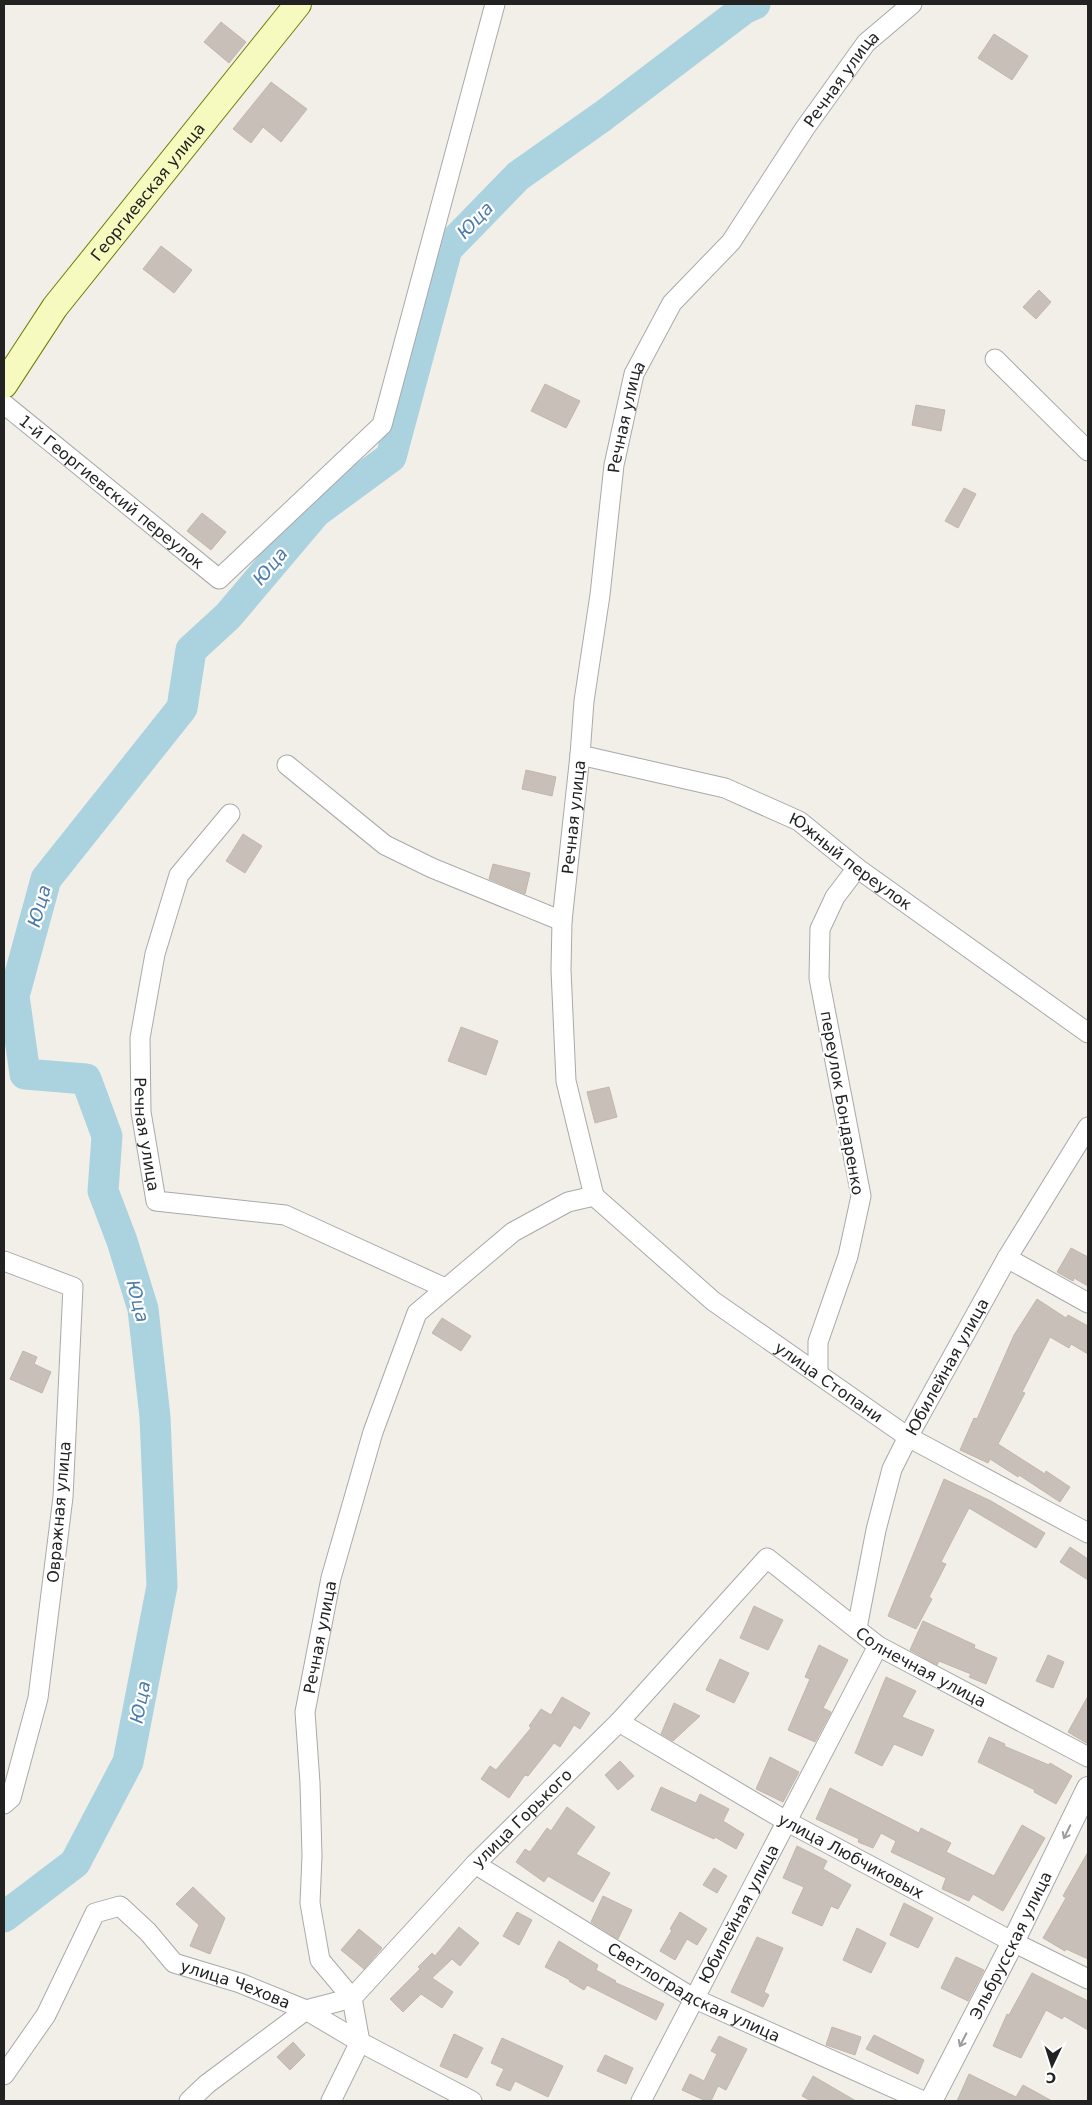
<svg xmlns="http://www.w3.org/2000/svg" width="1092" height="2105" viewBox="0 0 1092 2105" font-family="'DejaVu Sans',sans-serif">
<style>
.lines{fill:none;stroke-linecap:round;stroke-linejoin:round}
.river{stroke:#aad3df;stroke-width:31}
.building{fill:#c7bfb8;stroke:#c4b6ab}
.minor-casing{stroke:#a9a9a9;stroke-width:21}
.tertiary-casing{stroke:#a9a9a9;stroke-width:24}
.secondary-casing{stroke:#707d05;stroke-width:28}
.minor{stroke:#fff;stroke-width:19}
.tertiary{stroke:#fff;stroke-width:22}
.secondary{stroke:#f7fabf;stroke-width:26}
.oneway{stroke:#9c9c9c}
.labels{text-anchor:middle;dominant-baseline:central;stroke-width:4.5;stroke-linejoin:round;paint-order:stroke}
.street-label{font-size:16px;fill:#222;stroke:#fff}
.water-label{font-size:18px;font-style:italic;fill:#4a7aab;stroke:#fff}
</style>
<rect width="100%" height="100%" fill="#f2efe9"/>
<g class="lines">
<path class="river" d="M4 1917 75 1863 128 1762 162 1586 155 1417 143 1309 122 1241 103 1191 107 1136 86 1079 25 1074 14 996 46 879 182 708 191 650 228 616 316 512 391 457 447 249 518 176 603 116 744 9 755 4"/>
</g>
<path class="building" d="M221 22 246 42 229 63 204 42Z
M994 34 1028 56 1012 80 978 58Z
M271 82 307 109 281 142 263 127 251 143 233 129Z
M161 246 192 270 174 293 143 269Z
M1039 290 1051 302 1036 319 1023 307Z
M545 384 580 401 566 428 531 411Z
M916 405 945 410 941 431 912 425Z
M964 488 976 494 958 528 945 521Z
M202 513 226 532 211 550 187 531Z
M526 770 556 777 552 796 522 789Z
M243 834 262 846 245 873 226 861Z
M493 864 530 873 525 894 489 879Z
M461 1027 498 1041 486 1075 448 1061Z
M609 1087 617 1117 595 1123 587 1092Z
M1071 1248 1088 1257V1286L1074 1278 1073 1281 1057 1272Z
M1037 1299 1066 1318 1068 1315 1088 1326V1354L1071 1344 1069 1348 1050 1337 1022 1392 1025 1393 998 1444 1045 1474 1046 1471 1070 1487 1060 1502 1019 1475 1018 1477 990 1459 988 1463 960 1450 974 1418 977 1419 1014 1335Z
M442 1318 471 1336 461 1351 432 1333Z
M23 1351 37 1357 34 1364 51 1372 42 1393 10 1379Z
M944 1479 991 1501 1045 1533 1036 1548 969 1508 941 1562 946 1564 929 1597 932 1599 916 1629 888 1616Z
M1070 1547 1088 1559V1580L1060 1562Z
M754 1606 783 1620 768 1650 740 1638Z
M923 1621 975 1645 974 1648 997 1658 986 1684 969 1677 971 1674 939 1661 937 1665 910 1650Z
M819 1645 848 1660 823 1708 831 1712 815 1742 788 1730 810 1679 805 1677Z
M1048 1655 1064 1662 1053 1688 1036 1681Z
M720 1659 749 1673 734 1703 706 1690Z
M886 1677 916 1691 902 1717 934 1730 922 1756 894 1744 882 1766 855 1753Z
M1088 1696V1744L1068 1732Z
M562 1697 590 1713 580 1729 574 1725 560 1747 554 1743 528 1776 525 1775 509 1798 481 1779 490 1766 496 1770 531 1728 529 1726 541 1709 551 1715Z
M674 1703 700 1716 673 1741 661 1734Z
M989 1737 1005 1744 1004 1746 1049 1765 1050 1763 1072 1776 1056 1804 1034 1792 1035 1790 978 1762Z
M770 1757 799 1772 783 1802 756 1789Z
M620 1761 634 1776 618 1790 605 1775Z
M661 1787 696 1803 700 1794 729 1809 723 1821 744 1834 736 1849 715 1837 714 1839 651 1810Z
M830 1788 919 1833 921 1828 951 1843 946 1852 994 1876 1022 1825 1045 1838 1003 1911 973 1894 969 1901 942 1889 946 1878 891 1852 896 1841 881 1833 873 1848 858 1842 859 1839 816 1819Z
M567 1807 595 1827 576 1854 610 1873 593 1902 548 1876 544 1882 516 1862 525 1849 530 1852 547 1828 551 1831Z
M797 1846 827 1861 823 1869 851 1885 838 1909 831 1906 822 1926 792 1913 804 1887 783 1878Z
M1088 1852V1959L1066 1949 1065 1951 1043 1938 1066 1898 1063 1896Z
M714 1868 727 1876 717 1893 703 1885Z
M193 1887 225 1918 210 1954 190 1946 199 1925 176 1904Z
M603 1896 632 1910 618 1939 591 1922Z
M904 1903 933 1918 918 1948 890 1935Z
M517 1912 532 1920 519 1945 503 1936Z
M680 1912 707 1929 697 1945 687 1939 675 1960 660 1951 672 1930 670 1929Z
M459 1927 479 1943 460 1966 452 1959 432 1978 453 1992 442 2008 421 1994 403 2012 390 1999 420 1969 418 1967 432 1953 435 1956Z
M857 1928 886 1943 871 1973 843 1960Z
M359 1929 382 1948 364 1969 341 1950Z
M757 1937 783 1948 764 1992 769 1995 763 2007 731 1992Z
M559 1941 598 1965 596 1970 616 1981 614 1982 664 2004 656 2020 587 1985 584 1990 569 1981 570 1980 545 1967Z
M956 1957 984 1970 968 2001 941 1988Z
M1032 1973 1088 2001V2030L1064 2016 1062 2019 1046 2010 1021 2058 993 2046 1007 2014 1009 2015Z
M832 2027 861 2037 855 2055 826 2045Z
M454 2034 483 2048 467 2078 440 2066Z
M874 2035 924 2060 918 2074 866 2049Z
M719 2036 747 2049 726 2090 718 2086 711 2101H706L682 2090 690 2074 704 2081 717 2054 711 2051Z
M502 2038 563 2066 548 2097 515 2081 510 2091 496 2085 504 2069 491 2063Z
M293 2042 305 2055 290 2070 277 2057Z
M605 2055 633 2068 626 2084 597 2071Z
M969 2074 1016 2097 1023 2085 1052 2101H957Z
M813 2076 856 2101H811L802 2096Z"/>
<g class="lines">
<defs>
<g id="minor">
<path d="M995 359 1088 451"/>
<path id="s1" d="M4 404 219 579 382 425 495 4"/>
<path id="s2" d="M580 755 725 788 799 821 857 868 1088 1033"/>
<path d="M287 765 385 845 432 868 562 921"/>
<path id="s3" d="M230 814 179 875 155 954 140 1038 141 1112 156 1201 285 1215 445 1288"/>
<path id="s4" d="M594 1196 713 1301 908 1437 1088 1533"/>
<path d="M1007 1258 1088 1303"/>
<path d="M4 1261 73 1287 63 1497 38 1698 11 1798 4 1804"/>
<path d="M818 1373V1342L848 1256 861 1196 819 978 820 929 835 897 857 868"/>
<path id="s5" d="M857 1628 876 1530 892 1469 908 1437 1007 1258 1088 1127"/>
<path id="s6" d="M619 1722 786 1821 1013 1942 1088 1979"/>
<path id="s7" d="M475 1864 693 1998 923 2101"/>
<path id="s8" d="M4 2075 46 2015 95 1913 120 1906 148 1932 174 1963 240 1983 306 2010 360 2042 472 2101"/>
<path id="s9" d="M189 2101 207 2084 306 2010 352 1998 320 1960 310 1903 312 1856 310 1783 305 1712 331 1578 373 1432 417 1313 513 1232 568 1202 594 1196 566 1081 561 970 562 921 580 755 584 701 600 595 614 465 634 374 672 303 731 242 805 128 866 43 912 4"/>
<path id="s10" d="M331 2101 360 2042 352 1998 475 1864 619 1722 767 1558 878 1646 1088 1757"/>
<path id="s11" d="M641 2101 878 1646"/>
</g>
<g id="tertiary">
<path id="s12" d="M931 2101 1013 1942 1088 1788"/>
</g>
<g id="secondary">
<path id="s13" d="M4 385 55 307 298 4"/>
</g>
</defs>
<use href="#minor" class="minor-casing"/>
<use href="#tertiary" class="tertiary-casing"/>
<use href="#secondary" class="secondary-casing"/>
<use href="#minor" class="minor"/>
<use href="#tertiary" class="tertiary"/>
<use href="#secondary" class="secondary"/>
</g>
<defs><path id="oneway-shaft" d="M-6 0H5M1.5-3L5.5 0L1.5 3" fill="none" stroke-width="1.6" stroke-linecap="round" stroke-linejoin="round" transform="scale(1.25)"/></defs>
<g class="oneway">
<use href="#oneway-shaft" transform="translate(1067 1832) rotate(116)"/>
<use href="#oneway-shaft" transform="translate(963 2040) rotate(117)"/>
</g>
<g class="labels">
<g class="street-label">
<text stroke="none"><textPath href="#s9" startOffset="2318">Речная улица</textPath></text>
<text stroke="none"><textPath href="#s13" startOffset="241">Георгиевская улица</textPath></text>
<text stroke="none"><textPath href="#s9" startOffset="1912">Речная улица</textPath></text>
<text stroke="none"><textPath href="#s1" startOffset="139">1-й Георгиевский переулок</textPath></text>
<text stroke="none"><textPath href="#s9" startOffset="1508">Речная улица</textPath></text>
<text stroke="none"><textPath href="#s2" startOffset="295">Южный переулок</textPath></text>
<text transform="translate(842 1103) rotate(80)">переулок Бондаренко</text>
<text stroke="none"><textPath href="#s3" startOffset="344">Речная улица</textPath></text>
<text stroke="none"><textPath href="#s5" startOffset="279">Юбилейная улица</textPath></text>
<text stroke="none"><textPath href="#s4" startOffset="300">улица Стопани</textPath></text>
<text transform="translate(59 1512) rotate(-85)">Овражная улица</text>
<text stroke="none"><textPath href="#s9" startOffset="571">Речная улица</textPath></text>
<text stroke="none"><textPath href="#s10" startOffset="905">Солнечная улица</textPath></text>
<text stroke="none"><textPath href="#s10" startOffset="358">улица Горького</textPath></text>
<text stroke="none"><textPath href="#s6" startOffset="268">улица Любчиковых</textPath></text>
<text stroke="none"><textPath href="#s11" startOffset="211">Юбилейная улица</textPath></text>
<text stroke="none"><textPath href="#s12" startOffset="175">Эльбрусская улица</textPath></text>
<text stroke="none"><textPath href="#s8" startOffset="356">улица Чехова</textPath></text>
<text stroke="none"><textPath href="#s7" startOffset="254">Светлоградская улица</textPath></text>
</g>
<g class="water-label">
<text transform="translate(475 220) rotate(-46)">Юца</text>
<text transform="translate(270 566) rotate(-50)">Юца</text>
<text transform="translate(39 906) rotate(-74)">Юца</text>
<text transform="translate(138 1301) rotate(75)">Юца</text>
<text transform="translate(140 1702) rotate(-79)">Юца</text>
</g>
</g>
<rect width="1092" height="2105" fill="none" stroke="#222222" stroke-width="10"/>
<g transform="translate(1052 2065) rotate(184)" stroke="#ffffff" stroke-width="4" paint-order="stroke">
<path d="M0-4L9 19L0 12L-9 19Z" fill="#222222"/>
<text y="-8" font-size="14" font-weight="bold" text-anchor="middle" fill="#222222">С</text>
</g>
</svg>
